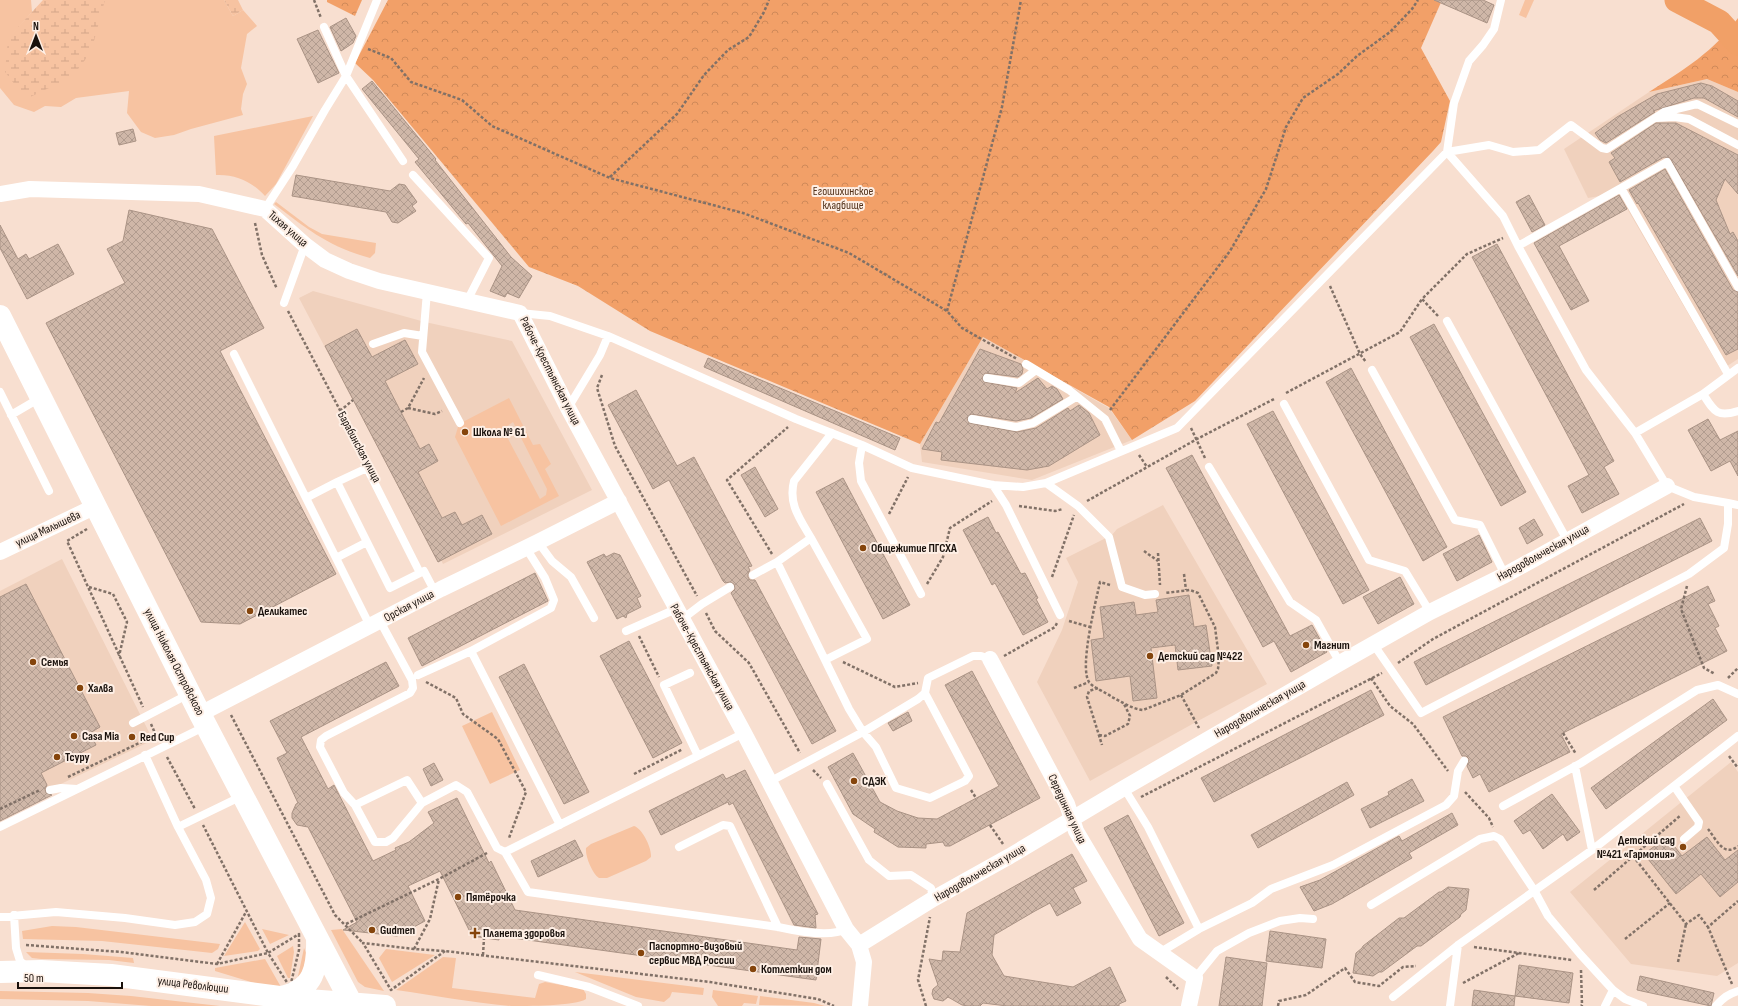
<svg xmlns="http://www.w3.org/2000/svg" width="1738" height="1006" viewBox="0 0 1738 1006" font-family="'Sofia Sans Condensed',sans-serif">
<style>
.built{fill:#f0d1bd}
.green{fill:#f7c3a1;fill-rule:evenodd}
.forest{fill:url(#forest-crowns)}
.wetland{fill:url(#wetland-marsh)}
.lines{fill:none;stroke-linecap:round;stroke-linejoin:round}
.river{stroke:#f1a067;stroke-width:25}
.building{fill:url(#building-cross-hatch);stroke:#aa9385}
.path{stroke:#817167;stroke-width:2.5;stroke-dasharray:3 2;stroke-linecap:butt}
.lane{stroke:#fff;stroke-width:8}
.street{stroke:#fff;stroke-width:16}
.secondary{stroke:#fff;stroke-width:22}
.poi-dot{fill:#85450c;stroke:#feefe5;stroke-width:1.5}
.labels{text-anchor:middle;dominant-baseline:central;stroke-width:4;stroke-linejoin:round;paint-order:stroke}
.park-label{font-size:12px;fill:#513018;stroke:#feefe5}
.street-label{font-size:12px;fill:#19110c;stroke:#feefe5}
.poi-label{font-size:12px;font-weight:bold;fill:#19110c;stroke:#feefe5;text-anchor:start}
</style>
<defs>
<pattern id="forest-crowns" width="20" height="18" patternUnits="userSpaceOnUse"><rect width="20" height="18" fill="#f2a068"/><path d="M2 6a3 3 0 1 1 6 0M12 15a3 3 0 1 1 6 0" fill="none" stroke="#cf8959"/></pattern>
<pattern id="wetland-marsh" width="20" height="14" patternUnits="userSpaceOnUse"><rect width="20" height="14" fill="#f7c3a1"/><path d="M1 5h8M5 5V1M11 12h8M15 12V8" fill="none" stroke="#d3a689"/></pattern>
<pattern id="building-cross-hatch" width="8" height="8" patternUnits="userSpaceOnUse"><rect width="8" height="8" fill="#cfb7a8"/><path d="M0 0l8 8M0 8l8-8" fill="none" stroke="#b19c8f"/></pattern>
</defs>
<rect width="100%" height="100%" fill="#f8dfd0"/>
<path class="built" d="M1707 79 1738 92V359L1721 370 1618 193 1588 198 1564 149 1649 92Z
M313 291 425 322 512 341 592 490 443 564 441 560 438 562 299 298Z
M983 337 1109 408 1132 440 1032 480 922 462 920 444Z
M1163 505 1267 684 1196 722 1090 781 1037 682 1062 630 1078 582 1066 558 1112 535 1117 529Z
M62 559 153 740 0 813V591Z
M1731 762 1738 772V963L1717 976 1631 964 1570 892Z"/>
<path class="green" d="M0 0H31L32 12 10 37 66 0H224L233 16 243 10 257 26 247 34 241 68 247 84 243 94 241 109 243 115 191 129 174 135 155 138 141 132 127 113 129 91 76 98 61 107 45 106 34 112 14 105 0 88Z
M1525 0H1534L1526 18 1519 15Z
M313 116 276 184 265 196C253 182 235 174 216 175L214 136Z
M276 202 309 227 322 234 376 243 375 253 370 258C329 247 307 229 274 204Z
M509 398 533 445 540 444 551 464 545 469 559 496 501 526 455 437 458 427 457 425ZM513 422 547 489 546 495 540 499 506 435V427Z
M492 712 520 770 490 784 462 726Z
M634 826C642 828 652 848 651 857L646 861 607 878H599C592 873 585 856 586 848L591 844Z
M245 922 260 949 258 951 224 956Z
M52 926 76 927 220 944 218 949 212 953 102 941 23 939 22 931Z
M262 929 289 935 270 944Z
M342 929 384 991 365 987 358 982 331 930Z
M293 946 294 952 290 978H288L277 956Z
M304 948 310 962 297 981Z
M386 949 435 955 392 982 379 958Z
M26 952 83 954 133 958 134 963 109 960 41 959 32 958Z
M443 957 456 958 452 988 535 998 539 984 545 982 583 989 586 994V999C577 1006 525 1006 511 1006 472 1003 434 995 396 990Z
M265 959 281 987 258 984 215 971V968Z
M575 972 704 988 703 995 672 992 670 997 664 1002 636 997Z
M713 990 758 996 756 1004 744 1003 742 1006H718L712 997Z
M0 991 88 993 131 996 220 1006H151L88 1001 0 999Z
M760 996 814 1003 825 1006 759 1005Z"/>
<path class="forest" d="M327 0H362L355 16 327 2Z
M388 0H1442L1421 48 1450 101 1441 142 1433 151 1195 401 1132 440 1109 407 983 337 920 444 650 331 578 286 529 267 373 80 355 63Z
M1738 18V92L1707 79 1649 92C1682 71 1716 50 1738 18Z"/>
<path class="wetland" d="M43 0H105L91 52 72 77 26 99 5 72 8 38Z
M224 0H238L243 10 233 16Z"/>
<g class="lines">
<path class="river" d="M1677 0 1719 22 1738 43"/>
</g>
<path class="building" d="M1434 0H1483L1494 5 1487 23Z
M346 18 356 36 353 43 341 51 330 27Z
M318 30 339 73 318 83 297 39Z
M372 81 436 159 435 160 511 257 532 276 519 298 507 293 505 297 490 291 502 266 468 223 466 224 415 162 419 159 362 89Z
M1701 83 1712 86 1738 101V117L1704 98H1694L1653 111 1655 112 1606 143 1600 140 1595 133 1617 117 1657 94Z
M1656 123H1676L1738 155V194L1725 179 1716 200 1730 234 1733 232 1738 241V276L1670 158 1664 157 1620 182 1609 162 1615 158 1611 153Z
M133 129 136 141 119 145 116 133Z
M1665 169 1733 290 1738 292V349L1726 355 1638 203 1637 204 1629 190Z
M296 175 390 191 399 184 405 185 417 202 412 206 416 211 398 223 392 222 386 212 292 196Z
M1529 195 1545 225 1532 232 1516 202Z
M1619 195 1627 209 1559 246 1589 301 1571 310 1534 243Z
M129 210 212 229 264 328 220 351 336 574 240 624 201 622 46 323 125 283 107 249 123 241Z
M0 225 18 259 26 254 29 259 58 244 74 274 27 299 0 248Z
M1497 244 1614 461 1604 467 1619 494 1582 513 1568 486 1589 475 1472 257Z
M1434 324 1526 492 1501 506 1410 337Z
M357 329 372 357 405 340 418 364 385 381 420 449 429 444 438 461 418 472 442 518 455 512 462 525 482 515 492 534 438 562 325 346Z
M980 349 1021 364 1023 369 1022 374 1018 377 985 373 982 378 984 382 1017 388 1015 393 1038 378 1047 389 1052 386 1057 389 1063 399 1031 418 1016 421 971 414 967 418 969 423 1017 432 1036 428 1068 408 1070 411 1079 405 1089 413 1100 435 1049 466 1027 470 941 460 942 452 922 449 936 422 939 423Z
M708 358 900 438 895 450 704 367Z
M1351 368 1447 547 1423 561 1326 382Z
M636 390 677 466 694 457 752 566 748 567 750 570 748 574V577L750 580H755L836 731 812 744 731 593 735 589 734 584 730 582 725 583 723 581 669 480 653 489 608 405Z
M1273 411 1369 590 1343 604 1247 424Z
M1708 419 1720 440 1738 431V476L1730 461 1711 471 1688 430Z
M1192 455 1290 636 1312 625 1327 652 1291 672 1274 641 1263 647 1166 468Z
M755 467 778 509 765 517 741 475Z
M843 478 910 605 883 619 816 492Z
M988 517 996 533 998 532 1021 574 1025 573 1038 598 1036 599 1048 622 1023 635 995 583 992 585 963 530Z
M1700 518 1712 541 1426 685 1414 662Z
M1534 519 1543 535 1527 544 1519 528Z
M1479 535 1492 562 1457 581 1443 554Z
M614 553 620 555 641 596 637 598 641 607 627 614 626 618 623 616 617 619 587 562 604 554 606 557Z
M535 573 548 601 422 666 408 638Z
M1400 577 1414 604 1378 624 1363 597Z
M26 584 100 727 90 733 96 745 41 773 47 785 45 789 46 793 52 795 0 821V597Z
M1708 586 1715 601 1708 604 1719 626 1715 628 1727 651 1561 734 1570 752 1489 792 1480 774 1473 778 1467 766 1469 759 1466 756H1462L1443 717Z
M1189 595 1194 627 1206 625 1212 666 1178 670 1175 645 1151 648 1157 698 1133 701 1130 676 1096 681 1091 640 1104 638 1100 607 1134 602 1136 615 1158 612 1156 600Z
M629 641 682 743 653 758 600 656Z
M386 662 399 686 301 737 328 789 334 785 373 861 396 850 395 848 409 842 434 823 428 812 457 798 489 863 491 861 515 910 797 950 799 937 821 939 816 980 499 936V940L472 936 440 871 408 886 425 921 397 936 343 930 357 922 308 827 297 825 292 818V813L296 804 298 803 277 758 287 753 270 721Z
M524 664 589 792 564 804 499 677Z
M972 671 1040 798 950 846H945L943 842 926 844V848L898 847 874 832 875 829 853 814 828 767 853 753 880 802 897 811 918 818 937 819 999 786 945 685Z
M1371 690 1384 715 1214 802 1201 778Z
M1713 699 1727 720 1606 809 1591 788Z
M908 712 912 721 893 731 888 723Z
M434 763 443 780 431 786 423 769Z
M745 770 818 914 815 915 816 928 794 925 733 803 729 805 728 802 661 835 649 811 723 774 726 779Z
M1412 779 1424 801 1370 828 1361 809 1389 795 1388 792Z
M1347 782 1354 795 1258 848 1251 835Z
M1552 794 1580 832 1567 841 1563 834 1543 849 1530 830 1523 834 1514 821Z
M1452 813 1458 825 1409 853 1412 858 1332 904 1314 911 1300 887 1320 880 1399 836 1402 841Z
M1128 815 1184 923 1159 936 1104 828Z
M1667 837 1682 856 1707 837 1725 860 1738 850V882L1720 897 1701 874 1676 894 1644 854Z
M575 840 583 856 538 877 531 861Z
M1072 854 1087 881 1073 888 1081 903 1057 916 1050 903 1035 911 994 935 992 955 1004 976 1073 987 1110 967 1126 1001 1119 1004V1006H1007L983 1003 980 1006H968L962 1005 948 997 943 1001 934 999 932 994 933 989 938 985 929 959 942 961 943 951 960 952 967 913Z
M1448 887 1469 889 1466 910 1461 914 1460 917 1421 946H1417L1382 972H1379L1373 976 1353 973 1356 953 1362 948 1363 946 1399 918H1404L1439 892H1441Z
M1270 931 1326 939 1322 968 1266 961Z
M1226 957 1267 963 1262 1006H1219Z
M1519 965 1573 973 1569 1003 1515 996Z
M1640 976 1714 993 1711 1006 1637 990Z
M1474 990 1515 996 1514 1006H1472Z"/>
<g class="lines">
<path class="path" d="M314 0 321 18
M368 49 391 58 411 82 462 100 492 126 610 178 743 213 849 253 947 311 962 328 1017 359
M610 177 677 114 704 75 728 50 749 37 764 12 769 0
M255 223 262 255 277 289
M1330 286 1360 354 1366 362
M288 311 365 458
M947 311 1002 107 1021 0
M1438 316 1422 299 1467 254 1503 238
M602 375 597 388 615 446 697 596
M1286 393 1400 332 1422 299
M408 408 435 414 442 411
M1110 410 1230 251 1266 189 1286 127 1303 98 1338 74 1357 56 1390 32 1412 9 1418 0
M340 411 353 400
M401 412 408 408 424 378
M1191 428 1205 458
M1139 455 1147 467
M1087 501 1197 439 1274 399
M1019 506 1055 511 1063 509
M889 514 908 477
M87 529 67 541 143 707
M1144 551 1158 561
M1158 553 1160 585
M772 554 727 480 788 427
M1184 574 1186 590
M1052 577 1074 515
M927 584 943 557 950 528 992 501
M1110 585 1100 582C1096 601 1079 667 1089 682 1092 687 1107 693 1112 697 1122 702 1132 709 1143 710L1181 695 1216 673 1218 669 1219 658 1215 627 1198 593 1190 590 1165 593
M1687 586 1681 609 1704 668 1715 674
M89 587 113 594 127 622 119 656
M706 613 715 631 749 663 800 753
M1069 621 1090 627
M639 636 659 677
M1004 656 1055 627 1057 623
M843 662 895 687 918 683
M1398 663 1433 639 1684 504
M1371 678 1390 706 1413 724 1448 771
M1728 678 1738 668
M426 682 456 698 463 714 498 739 526 792 509 838
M1074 688 1089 682
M1098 688 1089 691 1087 697 1102 745
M1181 695 1199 728
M231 715 335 915 363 943
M151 724 157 738
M1563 733 1576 754
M1099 735 1105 736 1128 724 1130 716 1124 704
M1729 756 1738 768
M167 757 195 809
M813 770 821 778
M634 774 683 749
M68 777 156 735
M971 790 976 798
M1465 792 1489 818 1493 827
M1141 797 1382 673
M0 809 40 790
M990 825 1003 844
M1708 829C1716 839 1724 858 1738 846
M1633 856 1686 924 1699 915 1708 927
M1594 890 1681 815
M346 924 439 879 487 853
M299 934V950L290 987 268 953Z
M1625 939 1670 903
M26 945 121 952 217 964 268 953 203 825
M1474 947 1572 960
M414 949 430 919 439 879
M445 951 391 990 363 943 414 949 445 951 710 982 818 999 834 1006
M483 955 484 938
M1678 962 1686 924
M217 964 246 912
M1581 970 1582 1005 1581 1006
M1166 977 1178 989
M1463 983 1519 953
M1732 984 1708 927 1738 901
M926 1006 918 980 930 917
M1278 1006 1279 1001 1306 995 1345 968 1355 982 1379 986 1403 967 1416 966"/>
<path class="lane" d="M1501 0 1494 29 1483 45 1469 61 1454 103 1447 152 1503 216 1518 246 1621 188 1728 374
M324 27 346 76 403 161
M1656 118 1674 117 1689 119 1738 145
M413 175 489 258 467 301
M1621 188 1667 162 1738 287
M265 209 293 166 325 110 346 76 377 0
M427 292 422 352 460 423
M284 303 305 245
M520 313 550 316 608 336 796 419 862 445 912 468 993 485 1023 487 1046 483 1177 428 1447 152 1489 145 1513 152 1539 150 1571 125 1602 148 1607 149 1664 112 1697 104 1738 124
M1447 321 1567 540
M373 344 404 333 423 336
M234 354 370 626
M1026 364 1069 390 1105 419 1121 451
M1372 370 1455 520 1480 525 1505 575
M987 378 1019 383 1036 370
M0 392 49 491
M1703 394C1714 411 1717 418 1738 411
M1284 404 1369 560 1405 571 1430 612
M568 408 600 355 608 336
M11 415 40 398
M972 419 1016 427 1033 423 1076 397
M1635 433 1703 394 1738 368
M862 445 859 463 861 481 921 594
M1209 467 1290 602 1316 620 1340 663
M337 482 367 468 420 573 390 588 367 542
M1046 483 1078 506 1109 537 1122 587 1145 595 1155 594
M993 485 1006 505 1060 615
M306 498 337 482 367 542 336 558
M1728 503 1738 505
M811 538 867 639 825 660
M538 542 552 561 571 577 594 618
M777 562 849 709 863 732 876 747 896 788 930 798 965 781 969 776 925 693
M424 571 435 592
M753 575 777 562 811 538C800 519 788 504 794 481L832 433
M681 620 702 604 730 587
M626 631 676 609
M1374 645 1421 713 1689 574 1724 548 1728 524V503L1694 497 1667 486 1635 433 1586 370 1518 246
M471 651 560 825
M690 673 664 685 698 756
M418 675 471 651 551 608 554 600 545 578 526 548
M133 723 189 694
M1575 766 1592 850
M769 782 863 732 918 699 925 693 928 678 973 656H981L990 659
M827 784 869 860 889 876 911 875 931 888 933 899
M1674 786 1699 822 1698 827 1684 839
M1124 788 1148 827 1199 929
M50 790 61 788 77 789
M422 803 407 780 355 805 375 842H386L393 838 422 803 456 785 467 792 497 848 505 852 528 892 778 927C796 931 830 938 846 929
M355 805 344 793 320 747 321 740 326 736 410 693 413 688 412 680 380 621
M1503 806 1581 763 1697 690 1718 685 1738 694
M0 827 206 726
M178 827 242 796
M679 847 723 825 730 826 778 927
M505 852 744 733
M1371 905 1480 839 1494 836 1500 839 1534 890 1548 916 1580 954 1613 990 1625 999 1643 1006
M14 915 16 948 20 961 27 967
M0 917 56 912 125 918 175 925 195 922 207 914 211 898 206 880 178 827 145 755
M1159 953 1199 929 1252 903 1271 889 1333 865 1446 805 1454 796 1458 771 1464 761
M538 975 589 987 638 1006
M1195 978 1217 951 1249 933 1280 921 1300 918 1313 919
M1393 997 1458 945 1592 850 1738 736
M1450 1006 1458 945
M1605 1006 1613 990
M1716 1006C1723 998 1728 994 1738 991"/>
<path class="street" d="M0 194 30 189 199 194 265 209 305 245 325 260 349 271 379 281 520 313 568 408 744 733 846 929 859 945 864 962 860 1006
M0 552 96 506
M990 659 1067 804 1076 831 1140 939 1195 978 1189 1006
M200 714 441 589 538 542 619 501
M859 945 933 899 1010 856 1124 788 1340 663 1430 612 1505 575 1667 486"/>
<path class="secondary" d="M0 316 200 714 353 1006
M0 972 41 971 111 975 295 999 385 1006
M281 997C314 990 318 968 317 938"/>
</g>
<g class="poi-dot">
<circle cx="465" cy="432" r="4"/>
<circle cx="863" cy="548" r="4"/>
<circle cx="250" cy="611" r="4"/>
<circle cx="1306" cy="645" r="4"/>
<circle cx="1150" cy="656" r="4"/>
<circle cx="33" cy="662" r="4"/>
<circle cx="80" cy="688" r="4"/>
<circle cx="74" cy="736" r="4"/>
<circle cx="132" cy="737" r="4"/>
<circle cx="57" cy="757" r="4"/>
<circle cx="854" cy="781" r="4"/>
<circle cx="1683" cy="847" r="4"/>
<circle cx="458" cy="897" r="4"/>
<circle cx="372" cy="930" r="4"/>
<path d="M473 927h4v4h4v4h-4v4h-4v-4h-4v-4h4z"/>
<circle cx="641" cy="953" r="4"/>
<circle cx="753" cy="969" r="4"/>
</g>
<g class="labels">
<g class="park-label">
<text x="843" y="191">Егошихинское<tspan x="843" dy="14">кладбище</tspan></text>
</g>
<g class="street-label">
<text transform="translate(288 229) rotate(41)">Тихая улица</text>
<text transform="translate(550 371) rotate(63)">Рабоче-Крестьянская улица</text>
<text transform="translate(359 447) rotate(62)">Барабинская улица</text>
<text transform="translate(48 529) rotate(-25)">улица Малышева</text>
<text transform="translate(1543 553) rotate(-29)">Народовольческая улица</text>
<text transform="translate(409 606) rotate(-28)">Орская улица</text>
<text transform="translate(702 657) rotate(61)">Рабоче-Крестьянская улица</text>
<text transform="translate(174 662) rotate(63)">улица Николая Островского</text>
<text transform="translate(1260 709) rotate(-30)">Народовольческая улица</text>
<text transform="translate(1067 809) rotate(65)">Серединная улица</text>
<text transform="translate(980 873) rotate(-30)">Народовольческая улица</text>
<text transform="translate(193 985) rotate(7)">улица Революции</text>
</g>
<g class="poi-label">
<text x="473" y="432">Школа № 61</text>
<text x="871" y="548">Общежитие ПГСХА</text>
<text x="258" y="611">Деликатес</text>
<text x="1314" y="645">Магнит</text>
<text x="1158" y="656">Детский сад №422</text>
<text x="41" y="662">Семья</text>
<text x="88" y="688">Халва</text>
<text x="82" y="736">Casa Mia</text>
<text x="140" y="737">Red Cup</text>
<text x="65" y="757">Тсуру</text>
<text x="862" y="781">СДЭК</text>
<text x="1675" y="840" text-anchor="end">Детский сад<tspan x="1675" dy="14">№421 «Гармония»</tspan></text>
<text x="466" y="897">Пятёрочка</text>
<text x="380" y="930">Gudmen</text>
<text x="483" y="933">Планета здоровья</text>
<text x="649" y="946">Паспортно-визовый<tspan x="649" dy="14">сервис МВД России</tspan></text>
<text x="761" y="969">Котлеткин дом</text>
</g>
</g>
<g transform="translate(36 36)" stroke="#feefe5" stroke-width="3" paint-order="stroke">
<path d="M0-3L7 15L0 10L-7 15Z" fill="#19110c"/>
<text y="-6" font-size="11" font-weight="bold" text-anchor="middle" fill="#19110c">N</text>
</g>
<path d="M18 982v6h104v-6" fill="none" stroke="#19110c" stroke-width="2"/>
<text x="24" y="982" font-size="12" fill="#19110c" stroke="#feefe5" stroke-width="3" paint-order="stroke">50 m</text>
</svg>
